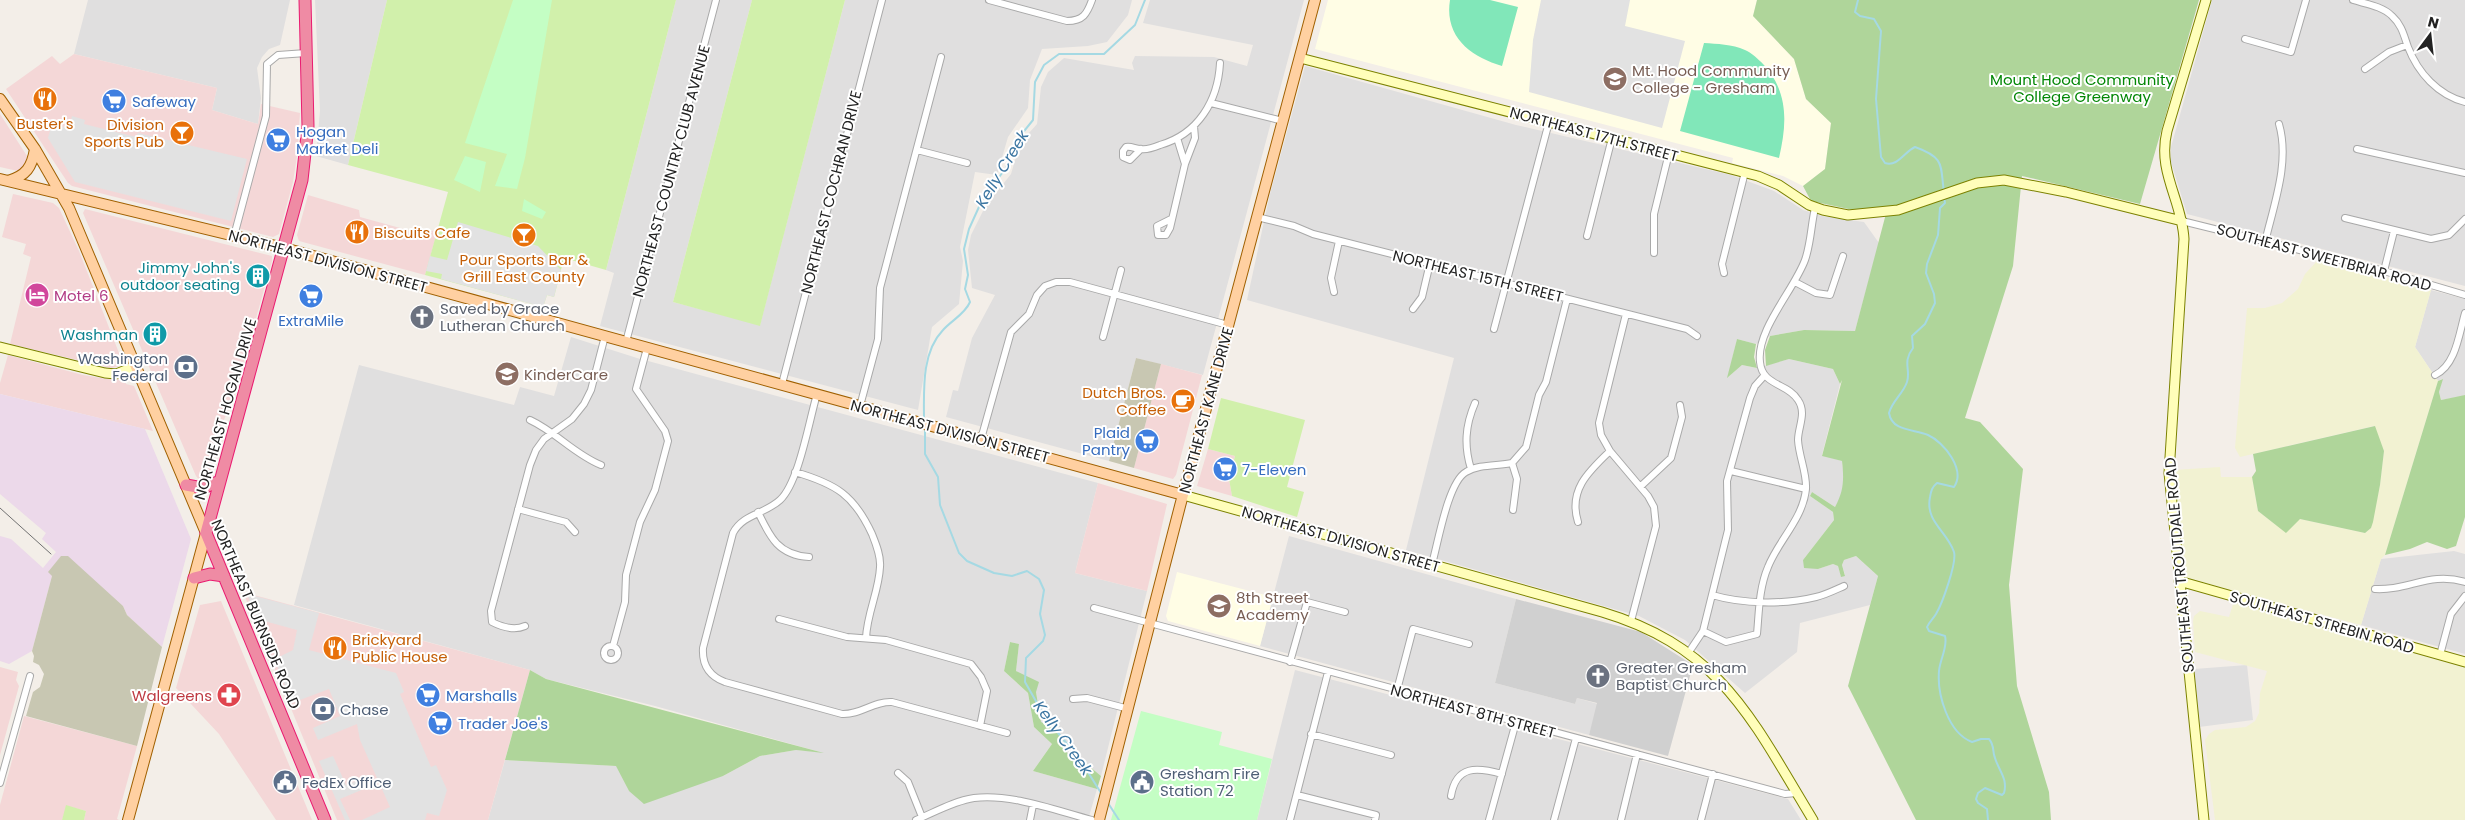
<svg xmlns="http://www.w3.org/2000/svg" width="2465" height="820" viewBox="0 0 2465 820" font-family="Poppins,sans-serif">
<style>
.residential{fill:#e0dfdf}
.commercial{fill:#f4d7d7}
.industrial{fill:#ecd9ea}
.education{fill:#fffde5}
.religious{fill:#d0d0d0}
.construction{fill:#c8c7b2}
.farmland{fill:#f2f2d2}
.grass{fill:#d1f0ab}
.forest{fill:#afd59a}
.park{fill:#c4fec4}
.pitch{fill:#81e7b9}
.parking{fill:#e2e2e2}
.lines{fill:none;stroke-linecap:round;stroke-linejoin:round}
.stream{stroke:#a5d9e3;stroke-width:2}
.street-casing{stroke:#a9a9a9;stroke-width:8}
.secondary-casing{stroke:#7c8200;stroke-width:11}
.primary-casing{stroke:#a06000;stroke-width:12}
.highway-casing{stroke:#ea1b70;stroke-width:13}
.street{stroke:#fff;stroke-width:6}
.secondary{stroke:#fffeba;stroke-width:9}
.primary{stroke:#ffd0a1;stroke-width:10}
.highway{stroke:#ef8ba4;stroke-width:11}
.tram{stroke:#707070;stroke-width:1}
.labels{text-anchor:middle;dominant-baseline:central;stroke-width:4;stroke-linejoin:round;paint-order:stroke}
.education-label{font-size:15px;fill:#785e54;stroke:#fff;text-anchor:start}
.park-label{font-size:15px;fill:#038706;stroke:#fff}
.shop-label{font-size:15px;fill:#366cbe;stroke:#fff;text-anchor:start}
.food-label{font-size:15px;fill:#c56008;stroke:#fff}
.street-label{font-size:15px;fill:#222;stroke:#fff}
.culture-label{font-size:15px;fill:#0d838f;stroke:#fff;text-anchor:end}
.hotel-label{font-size:15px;fill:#b23c85;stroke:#fff;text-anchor:start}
.worship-label{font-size:15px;fill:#5b616d;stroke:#fff;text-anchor:start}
.service-label{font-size:15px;fill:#4e5e75;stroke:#fff;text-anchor:start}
.health-label{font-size:15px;fill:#be3a42;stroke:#fff;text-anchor:end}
.water-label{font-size:16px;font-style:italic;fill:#3c76a2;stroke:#fff}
</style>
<rect width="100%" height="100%" fill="#f3eee8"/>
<path class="residential" d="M88 0H290L280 45 269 49 262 57 257 68 261 98 258 124 212 110 217 88 74 54Z
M315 0H387L348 165 316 156 320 111Z
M676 0H752L673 302 760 325 845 0H1132L1128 15 1107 42 1088 46 1042 49 1030 80 1028 108 1008 137 997 175 975 172 960 247 963 261 959 304 932 327 918 410 600 326 614 273 606 270Z
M1150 0H1304L1203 375 1136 358 1109 461 946 417 953 390 958 391 972 338 995 295 972 288 968 250 971 235 985 207 1011 174 1020 143 1037 124 1041 87 1048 72 1064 58 1134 70 1132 63 1135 56 1214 57 1247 66 1253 45 1143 23Z
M2212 0H2465V286L2187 214 2171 162V147Z
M1305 66 1516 125 1731 175 1774 191 1803 210 1822 216 1864 222 1879 243 1855 331 1804 330 1770 336 1756 344 1737 339 1728 377 1742 365 1757 368 1789 359 1833 369 1840 384 1822 455 1842 461 1844 480 1842 495 1835 507 1812 492 1810 496 1833 512 1834 520 1803 560 1818 569 1833 564 1838 566 1841 576 1845 575 1842 565 1844 560 1856 556 1878 576 1870 605 1800 623 1797 652 1745 693 1685 640 1639 616 1406 550 1454 358 1247 300 1270 194Z
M2431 290 2465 299V395L2463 396 2441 400 2439 392 2442 379 2438 381 2415 347Z
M571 337 637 358 1098 483 1075 573 1147 591 1101 776 1083 761 1067 753 1059 732 1051 726 1041 723 1036 692 1016 671 1019 644 1010 642 1004 671 1028 693 1034 727 1052 744 1033 771 1097 789 1088 820H488L505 760 617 766 629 791 723 776 760 756 796 750 820 752 655 706 546 679 530 670 294 605 359 365 514 405 520 387 554 396Z
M1289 536 1516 599 1495 683 1575 704 1577 698 1598 704 1589 735 1260 646Z
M2454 551 2465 554V654L2361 625 2381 559Z
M2247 665 2253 720 2199 727 2194 669Z
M1295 670 1788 799 1801 820H1257Z"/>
<path class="commercial" d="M74 54 217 88 212 110 258 124 261 104 300 113 297 156 293 182 279 234 273 237 72 186 68 183 6 89 52 56 60 64Z
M0 114 27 156 25 166 18 171 0 167Z
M13 194 53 203 59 208 79 251 121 358V366L111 368 10 344 31 257 23 254 26 244 2 237Z
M308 195 359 210 360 217 422 234 438 229 425 275 299 241 297 235Z
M85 209 272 256V261L234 397 223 422 209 476 205 481H200L196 476 83 213Z
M8 355 83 375 107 379 124 378 126 384 134 386 153 431 0 394V383Z
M1161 364 1202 375 1176 475 1173 479 1134 468Z
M1208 449 1235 456 1229 479 1232 496 1197 486Z
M1098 483 1167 504 1147 591 1075 573Z
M243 592 530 670 488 820H337Z
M221 601 312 820H276L219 734 176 688 200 605Z
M0 667 18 672 16 680 19 686 0 755Z
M24 716 137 746 117 819 119 820H84L86 811 67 806 62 820H0V805Z"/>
<path class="industrial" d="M0 394 145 429 191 539 162 647 127 615 123 606 52 576 32 651 9 664 0 661V536L11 539 43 568 56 552 42 539 46 533 0 494Z"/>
<path class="education" d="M1328 0H1757L1753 16 1794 59 1806 99 1831 123 1825 169 1803 186 1783 176 1732 163 1733 158 1315 49Z
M1177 572 1273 597 1260 646 1168 621 1166 616Z"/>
<path class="religious" d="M1516 599 1641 632 1693 665 1668 756 1589 735 1597 703 1577 698 1575 704 1495 683Z"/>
<path class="construction" d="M1136 358 1161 364 1134 468 1109 461Z
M61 556H68L123 606 127 615 162 647 137 746 26 716 33 692 40 687 44 674 39 665 33 662 34 656 32 651 52 576 48 572Z"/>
<path class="farmland" d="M2318 260 2431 290 2415 347 2438 381 2385 555 2381 559 2361 625 2183 578 2174 470 2220 467 2221 477H2252L2258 511 2276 525 2300 519 2365 533 2371 528 2380 485 2384 451 2374 426 2240 457 2235 448 2247 308H2265L2282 303 2298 289 2305 274Z
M2234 601 2465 667V820H2215L2205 740 2209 734 2215 730 2246 727 2255 721 2259 713 2260 693 2267 671 2195 652 2193 621 2194 616 2200 611 2229 617Z"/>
<path class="grass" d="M387 0H676L606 270 564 258 554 297 547 295 543 307 425 275 448 192 348 165Z
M752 0H845L760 326 673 302Z
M1221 398 1305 420 1287 487 1304 492 1297 517 1232 496 1229 479 1235 456 1208 449Z
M66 805 86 811 84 820H62Z"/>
<path class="forest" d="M1757 0H2199L2140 204 2022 176 2013 266 1965 418 1980 422 2023 469 2009 585 2017 686 2049 792 2051 820H1916L1848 686 1878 576 1856 556 1844 560 1842 565 1845 576 1841 577 1838 566 1833 564 1818 569 1804 568 1803 560 1834 520 1833 512 1810 496 1812 492 1835 507C1844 491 1844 479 1842 461L1822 456 1842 380 1840 384 1833 369 1789 359 1766 366 1765 350 1770 336 1804 330 1855 331 1888 206 1858 211 1811 201 1803 186 1825 169 1831 123 1806 99 1794 59 1753 16Z
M1737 339 1756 344 1754 357 1757 368 1742 365 1727 378Z
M2443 379 2439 392 2441 400 2465 395V517L2456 546 2447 549 2427 542 2410 549 2385 555 2438 381Z
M2375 426 2384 451 2380 485 2373 522 2371 528 2365 533 2300 519 2286 533 2258 511 2252 477 2256 471 2253 454Z
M1010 642 1019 644 1016 671 1039 682 1036 692 1041 722C1058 728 1061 736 1067 753L1083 761 1101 776 1097 789 1033 771 1052 744 1034 727 1028 693 1004 671Z
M530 670 546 679 824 753 796 750 760 756 723 776 644 804 629 791 616 766 505 760Z"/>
<path class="park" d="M513 0H552L525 158 517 189 495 186 507 154 465 143Z
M465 156 486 162 480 192 454 180Z
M524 199 546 212 542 219 522 211Z
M1141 711 1222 732 1219 745 1272 759 1257 820H1111Z"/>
<path class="pitch" d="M1450 0H1490L1518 7 1502 66C1471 57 1444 37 1450 0Z
M1704 43C1717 44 1732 44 1745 50 1752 53 1758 59 1763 64 1789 92 1787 124 1779 158L1680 131Z"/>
<path class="parking" d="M1541 0H1630L1625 26 1685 41 1662 128 1529 92 1533 40Z
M72 116 85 120 84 124 136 137 138 133 247 159 231 221 75 182 48 138 52 124 69 128Z
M458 222 538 246 561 270 554 297 547 295 543 307 441 279 442 274 426 271 430 256 447 260Z
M247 594 319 613 309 650 396 673 404 692 400 694 431 767 436 765 447 790 439 816 427 813 425 820H362L390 807 360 740 357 724 318 740 313 728 340 716 329 689 292 703 276 663 282 661 281 656 293 650 297 630 257 619Z
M333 756 346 785 367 777 371 786 340 799 350 820H345L319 761Z"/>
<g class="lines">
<path class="stream" d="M1858 0 1855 12 1860 16 1874 19 1881 31 1876 99 1881 157 1885 163C1898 167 1904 152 1915 147 1946 158 1940 166 1944 192
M1944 197 1945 203 1940 208 1938 235 1927 264 1926 273 1934 294 1935 303 1925 324 1912 336 1913 348C1902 362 1911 370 1907 382 1903 394 1892 401 1889 413 1892 432 1915 429 1928 435 1944 442 1966 470 1954 487L1937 483C1932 487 1931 491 1930 497 1925 522 1947 531 1954 552 1957 563 1942 604 1936 614 1933 619 1929 622 1927 627L1929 631 1945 636C1948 647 1940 659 1939 671 1937 694 1948 733 1972 742L1981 739H1989C1995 746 1992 751 1995 758 1999 771 2008 779 2004 793L2002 795 1985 788 1978 793 1976 799 1978 803 1987 809 1988 820
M924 421C924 391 921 353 943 330 952 320 965 314 970 302L965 289 968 275 964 249 969 229 983 198 1006 168 1016 141 1033 120 1035 82 1044 65 1059 54H1104L1135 25 1145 0
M925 428V454L938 477 940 505 959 553 967 561 994 573 1012 576 1027 571 1039 579 1044 590 1040 614 1045 635 1043 641 1026 658 1025 682 1045 717 1081 761 1101 793
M1108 803 1119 820"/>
<defs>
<path id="street" d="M989 0 1067 21C1083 21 1087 14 1092 0
M2353 0C2366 4 2382 6 2392 16 2402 25 2404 36 2408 47 2418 73 2438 95 2465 102
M2245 39 2291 52 2306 0
M2365 69 2389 52 2407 45
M1211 103 1283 121
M1177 138 1185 164
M1141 149 1130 160 1123 157V151L1126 147C1132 146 1135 149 1141 149 1146 150 1155 147 1160 145 1198 134 1218 101 1220 63
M2357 149 2465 173
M917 150 967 163
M1257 217 1294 226 1313 234 1687 329 1697 336
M2345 218 2431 239 2449 235 2465 219
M1171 219 1157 226 1158 235H1166L1170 228 1185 164 1195 138 1194 126
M2182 221 2384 271 2465 295
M234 236 266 116 267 64 278 55 306 53
M1587 236 1612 138
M2265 242C2274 204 2290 162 2279 124
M1654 253V214L1669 153
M2384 271 2394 231
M1724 273 1722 264 1745 172
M1795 282 1816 293 1830 295 1843 256
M1334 292 1331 278 1339 241
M1413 309 1422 297 1430 263
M1626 314 1599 423 1601 435 1610 451 1648 496 1654 507 1656 526 1631 621
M1494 329 1549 122
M1103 337 1121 270
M626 342 716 0
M2435 375C2456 365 2459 334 2465 313
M782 384 882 0
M817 394C809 421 799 482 780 500 765 514 743 514 733 533L703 648C702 664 709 676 725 682L842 714C861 715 873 701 892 702L1007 733
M860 406 878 339 880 288 941 57
M530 420C556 432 574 454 601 465
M981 439 1011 332 1029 314 1037 295 1045 286 1056 282H1070L1228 325
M1512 463 1517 479 1513 510
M1471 469C1464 446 1465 426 1475 403
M1731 471 1806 489
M795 472C836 484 854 495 872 534 876 544 881 556 880 567 879 591 867 613 866 638
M1641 486 1671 458 1682 417 1680 405
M518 509 566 522 575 532
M758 512C770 537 778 555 809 557
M1578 522C1568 490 1589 471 1610 451
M1432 564C1438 543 1448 482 1466 472 1479 464 1497 466 1512 463L1526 447 1539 395 1546 382 1567 299
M2375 589C2408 591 2430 571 2465 582
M1712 595C1743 604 1783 605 1816 597 1825 595 1835 590 1844 586
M1094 608 1785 794 1797 793
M779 619 847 637 886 640 971 664 981 677 987 691 980 726
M525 626C514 631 502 627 492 622L491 611 530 465 536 450 544 439 572 419 584 404 591 390 605 336
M1703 631 1726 642 1757 634C1759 612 1759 588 1768 567 1778 541 1803 519 1806 489 1807 473 1799 457 1798 440 1798 427 1807 413 1798 400 1788 383 1762 386 1760 362 1756 330 1794 290 1805 260 1811 243 1811 225 1815 208
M604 653a7 7 0 1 1 14 0a7 7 0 1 1-14 0Z
M613 646 625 602 626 575 640 522 655 490 668 441 665 431 636 389 647 348
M1689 652 1703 631 1728 530 1727 481 1750 398 1755 386 1764 376
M2440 655 2451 614 2465 596
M1290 662 1307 602 1345 612
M1397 690 1413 629 1469 644
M1073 699 1087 698 1129 709
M1311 734 1391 755
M898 773 908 782 922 817
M0 783 30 676
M1297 795 1376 815 1375 820
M1451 796C1456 765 1477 767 1502 774
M916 820C935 812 954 801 974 798 1010 793 1057 811 1092 820
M1030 820 1033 805
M1290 820 1328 672
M1489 820 1516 722
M1554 820 1576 738
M1621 820 1637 754
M1701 820 1713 774"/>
<path id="secondary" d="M1300 58 1758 176 1779 185 1809 205 1823 210 1848 215 1898 210 1977 183 2004 180 2066 192 2182 221
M0 347 105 373 116 374 136 366
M1183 495 1602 612C1722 648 1752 720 1813 820
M2179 581 2465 662
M2204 820 2169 473 2184 239C2182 200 2157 172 2167 131L2206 0"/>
<path id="primary" d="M0 99 35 149 69 208 206 533 128 820
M0 179 284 248 1183 495
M8 181C26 176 32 167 35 149
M1099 820 1180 506 1315 0"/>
<path id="highway" d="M305 0 308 126 302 180 206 533 325 820
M186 485 203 488 220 481
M194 578 210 574 224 576"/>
</defs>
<use href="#street" class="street-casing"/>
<use href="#secondary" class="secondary-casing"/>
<use href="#primary" class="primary-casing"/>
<use href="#highway" class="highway-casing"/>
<use href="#street" class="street"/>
<use href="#secondary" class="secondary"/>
<use href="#primary" class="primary"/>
<use href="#highway" class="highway"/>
<path class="tram" d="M0 508 51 554"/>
</g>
<defs>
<symbol id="university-disc" viewBox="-11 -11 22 22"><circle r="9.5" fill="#8d6e63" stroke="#fff"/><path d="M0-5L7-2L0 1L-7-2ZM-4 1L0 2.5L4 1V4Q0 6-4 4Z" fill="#fff"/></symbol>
<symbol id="restaurant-disc" viewBox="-11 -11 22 22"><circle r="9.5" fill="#e8710a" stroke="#fff"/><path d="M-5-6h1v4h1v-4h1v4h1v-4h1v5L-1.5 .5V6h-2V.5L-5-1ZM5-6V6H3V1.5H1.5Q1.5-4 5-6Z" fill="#fff"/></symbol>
<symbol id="supermarket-disc" viewBox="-11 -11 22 22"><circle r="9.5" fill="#3f7fe0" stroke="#fff"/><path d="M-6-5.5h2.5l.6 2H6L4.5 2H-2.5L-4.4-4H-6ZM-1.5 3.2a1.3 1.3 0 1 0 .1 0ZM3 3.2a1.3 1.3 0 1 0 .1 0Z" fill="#fff"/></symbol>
<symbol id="bar-disc" viewBox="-11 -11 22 22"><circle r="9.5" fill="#e8710a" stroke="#fff"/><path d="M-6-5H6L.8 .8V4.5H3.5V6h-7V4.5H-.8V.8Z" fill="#fff"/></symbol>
<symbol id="building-disc" viewBox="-11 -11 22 22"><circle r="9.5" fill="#0f9aa8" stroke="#fff"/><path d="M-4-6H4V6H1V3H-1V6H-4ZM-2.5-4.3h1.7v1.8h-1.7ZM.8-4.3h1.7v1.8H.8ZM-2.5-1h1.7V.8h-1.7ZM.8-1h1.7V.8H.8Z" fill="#fff"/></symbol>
<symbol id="hotel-disc" viewBox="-11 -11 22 22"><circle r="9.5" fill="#d1479c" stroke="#fff"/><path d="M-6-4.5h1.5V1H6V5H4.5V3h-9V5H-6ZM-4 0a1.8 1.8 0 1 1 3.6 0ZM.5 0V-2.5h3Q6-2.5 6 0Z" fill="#fff"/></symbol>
<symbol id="church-disc" viewBox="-11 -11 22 22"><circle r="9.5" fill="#6b7280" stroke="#fff"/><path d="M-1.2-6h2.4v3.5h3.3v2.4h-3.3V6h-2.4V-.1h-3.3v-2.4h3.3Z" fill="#fff"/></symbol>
<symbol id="bank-disc" viewBox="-11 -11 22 22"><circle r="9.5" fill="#5c6f8a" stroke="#fff"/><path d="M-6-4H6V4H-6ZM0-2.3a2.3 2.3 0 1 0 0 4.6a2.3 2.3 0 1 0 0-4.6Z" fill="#fff"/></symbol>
<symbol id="school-disc" viewBox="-11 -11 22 22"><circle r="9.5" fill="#8d6e63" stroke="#fff"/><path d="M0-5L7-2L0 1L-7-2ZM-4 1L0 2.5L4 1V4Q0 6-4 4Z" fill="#fff"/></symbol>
<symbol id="cafe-disc" viewBox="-11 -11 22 22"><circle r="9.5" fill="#e8710a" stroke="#fff"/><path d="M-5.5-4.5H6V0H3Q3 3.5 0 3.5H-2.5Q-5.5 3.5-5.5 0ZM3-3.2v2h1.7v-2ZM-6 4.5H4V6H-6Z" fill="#fff"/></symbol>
<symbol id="pharmacy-disc" viewBox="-11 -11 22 22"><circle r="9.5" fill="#e0444e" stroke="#fff"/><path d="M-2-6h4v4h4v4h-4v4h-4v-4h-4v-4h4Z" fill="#fff"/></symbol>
<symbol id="civic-disc" viewBox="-11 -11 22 22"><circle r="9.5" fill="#5c6f8a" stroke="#fff"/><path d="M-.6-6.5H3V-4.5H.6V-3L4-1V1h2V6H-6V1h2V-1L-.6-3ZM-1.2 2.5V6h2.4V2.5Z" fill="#fff"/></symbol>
</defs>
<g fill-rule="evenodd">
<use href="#university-disc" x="1601" y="65" width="28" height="28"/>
<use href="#restaurant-disc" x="31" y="85" width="28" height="28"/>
<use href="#supermarket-disc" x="100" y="87" width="28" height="28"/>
<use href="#bar-disc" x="168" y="119" width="28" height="28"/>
<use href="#supermarket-disc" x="264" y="126" width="28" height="28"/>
<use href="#restaurant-disc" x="343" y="218" width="28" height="28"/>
<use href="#bar-disc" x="510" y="221" width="28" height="28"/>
<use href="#building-disc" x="244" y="262" width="28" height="28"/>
<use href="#hotel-disc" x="23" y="281" width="28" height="28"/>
<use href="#supermarket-disc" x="297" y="282" width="28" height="28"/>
<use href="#church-disc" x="408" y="303" width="28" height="28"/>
<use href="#building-disc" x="141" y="320" width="28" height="28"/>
<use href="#bank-disc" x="172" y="353" width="28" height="28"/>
<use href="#school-disc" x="493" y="360" width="28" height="28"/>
<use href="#cafe-disc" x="1169" y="387" width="28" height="28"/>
<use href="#supermarket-disc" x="1133" y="427" width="28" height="28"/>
<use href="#supermarket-disc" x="1211" y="455" width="28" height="28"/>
<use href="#school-disc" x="1205" y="592" width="28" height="28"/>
<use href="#restaurant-disc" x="321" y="634" width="28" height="28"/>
<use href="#church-disc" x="1584" y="662" width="28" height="28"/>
<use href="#pharmacy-disc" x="215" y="681" width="28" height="28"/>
<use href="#supermarket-disc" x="414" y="681" width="28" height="28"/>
<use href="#bank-disc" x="309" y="695" width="28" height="28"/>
<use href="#supermarket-disc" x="426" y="709" width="28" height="28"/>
<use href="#civic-disc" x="271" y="768" width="28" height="28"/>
<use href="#civic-disc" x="1128" y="768" width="28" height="28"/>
</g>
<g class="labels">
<g class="education-label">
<text x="1632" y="70">Mt. Hood Community<tspan x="1632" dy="17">College - Gresham</tspan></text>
<text x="524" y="374">KinderCare</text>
<text x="1236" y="597">8th Street<tspan x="1236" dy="17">Academy</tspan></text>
</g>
<g class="park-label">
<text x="2082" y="79">Mount Hood Community<tspan x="2082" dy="17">College Greenway</tspan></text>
</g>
<g class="shop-label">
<text x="132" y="101">Safeway</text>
<text x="296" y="131">Hogan<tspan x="296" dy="17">Market Deli</tspan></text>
<text x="311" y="320" text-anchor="middle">ExtraMile</text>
<text x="1130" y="432" text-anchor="end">Plaid<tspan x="1130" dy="17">Pantry</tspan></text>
<text x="1242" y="469">7-Eleven</text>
<text x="446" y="695">Marshalls</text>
<text x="458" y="723">Trader Joe's</text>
</g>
<g class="food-label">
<text x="45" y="123">Buster's</text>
<text x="164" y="124" text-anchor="end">Division<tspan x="164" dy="17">Sports Pub</tspan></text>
<text x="374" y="232" text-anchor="start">Biscuits Cafe</text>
<text x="524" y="259">Pour Sports Bar &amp;<tspan x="524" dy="17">Grill East County</tspan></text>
<text x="1166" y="392" text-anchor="end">Dutch Bros.<tspan x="1166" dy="17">Coffee</tspan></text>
<text x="352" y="639" text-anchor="start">Brickyard<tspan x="352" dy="17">Public House</tspan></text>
</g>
<g class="street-label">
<text transform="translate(1594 134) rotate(15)">NORTHEAST 17TH STREET</text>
<text transform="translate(671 171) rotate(-75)">NORTHEAST COUNTRY CLUB AVENUE</text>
<text transform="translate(831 192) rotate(-76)">NORTHEAST COCHRAN DRIVE</text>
<text transform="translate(2324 257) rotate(15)">SOUTHEAST SWEETBRIAR ROAD</text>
<text transform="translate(328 261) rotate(15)">NORTHEAST DIVISION STREET</text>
<text transform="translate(1478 276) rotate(14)">NORTHEAST 15TH STREET</text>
<text transform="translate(225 409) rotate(-74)">NORTHEAST HOGAN DRIVE</text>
<text transform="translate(1206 410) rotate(-75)">NORTHEAST KANE DRIVE</text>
<text transform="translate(950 431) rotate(15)">NORTHEAST DIVISION STREET</text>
<text transform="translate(1341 539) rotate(16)">NORTHEAST DIVISION STREET</text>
<text transform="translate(2179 565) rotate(-95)">SOUTHEAST TROUTDALE ROAD</text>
<text transform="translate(256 614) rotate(67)">NORTHEAST BURNSIDE ROAD</text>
<text transform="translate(2322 622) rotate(16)">SOUTHEAST STREBIN ROAD</text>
<text transform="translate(1473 711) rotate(15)">NORTHEAST 8TH STREET</text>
</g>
<g class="culture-label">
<text x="240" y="267">Jimmy John's<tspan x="240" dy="17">outdoor seating</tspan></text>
<text x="138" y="334">Washman</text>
</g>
<g class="hotel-label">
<text x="54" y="295">Motel 6</text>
</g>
<g class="worship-label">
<text x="440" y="308">Saved by Grace<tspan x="440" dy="17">Lutheran Church</tspan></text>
<text x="1616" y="667">Greater Gresham<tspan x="1616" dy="17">Baptist Church</tspan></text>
</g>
<g class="service-label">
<text x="168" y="358" text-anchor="end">Washington<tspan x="168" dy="17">Federal</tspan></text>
<text x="340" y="709">Chase</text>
<text x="1160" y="773">Gresham Fire<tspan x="1160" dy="17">Station 72</tspan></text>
<text x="302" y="782">FedEx Office</text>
</g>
<g class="health-label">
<text x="212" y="695">Walgreens</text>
</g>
<g class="water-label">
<text transform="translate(1002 169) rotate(-59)">Kelly Creek</text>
<text transform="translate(1063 738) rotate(54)">Kelly Creek</text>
</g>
</g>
<g transform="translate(2430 35) rotate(15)" stroke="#ffffff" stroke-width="4" paint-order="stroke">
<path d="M0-4L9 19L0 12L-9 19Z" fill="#222222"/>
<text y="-8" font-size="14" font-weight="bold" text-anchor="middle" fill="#222222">N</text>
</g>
</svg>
